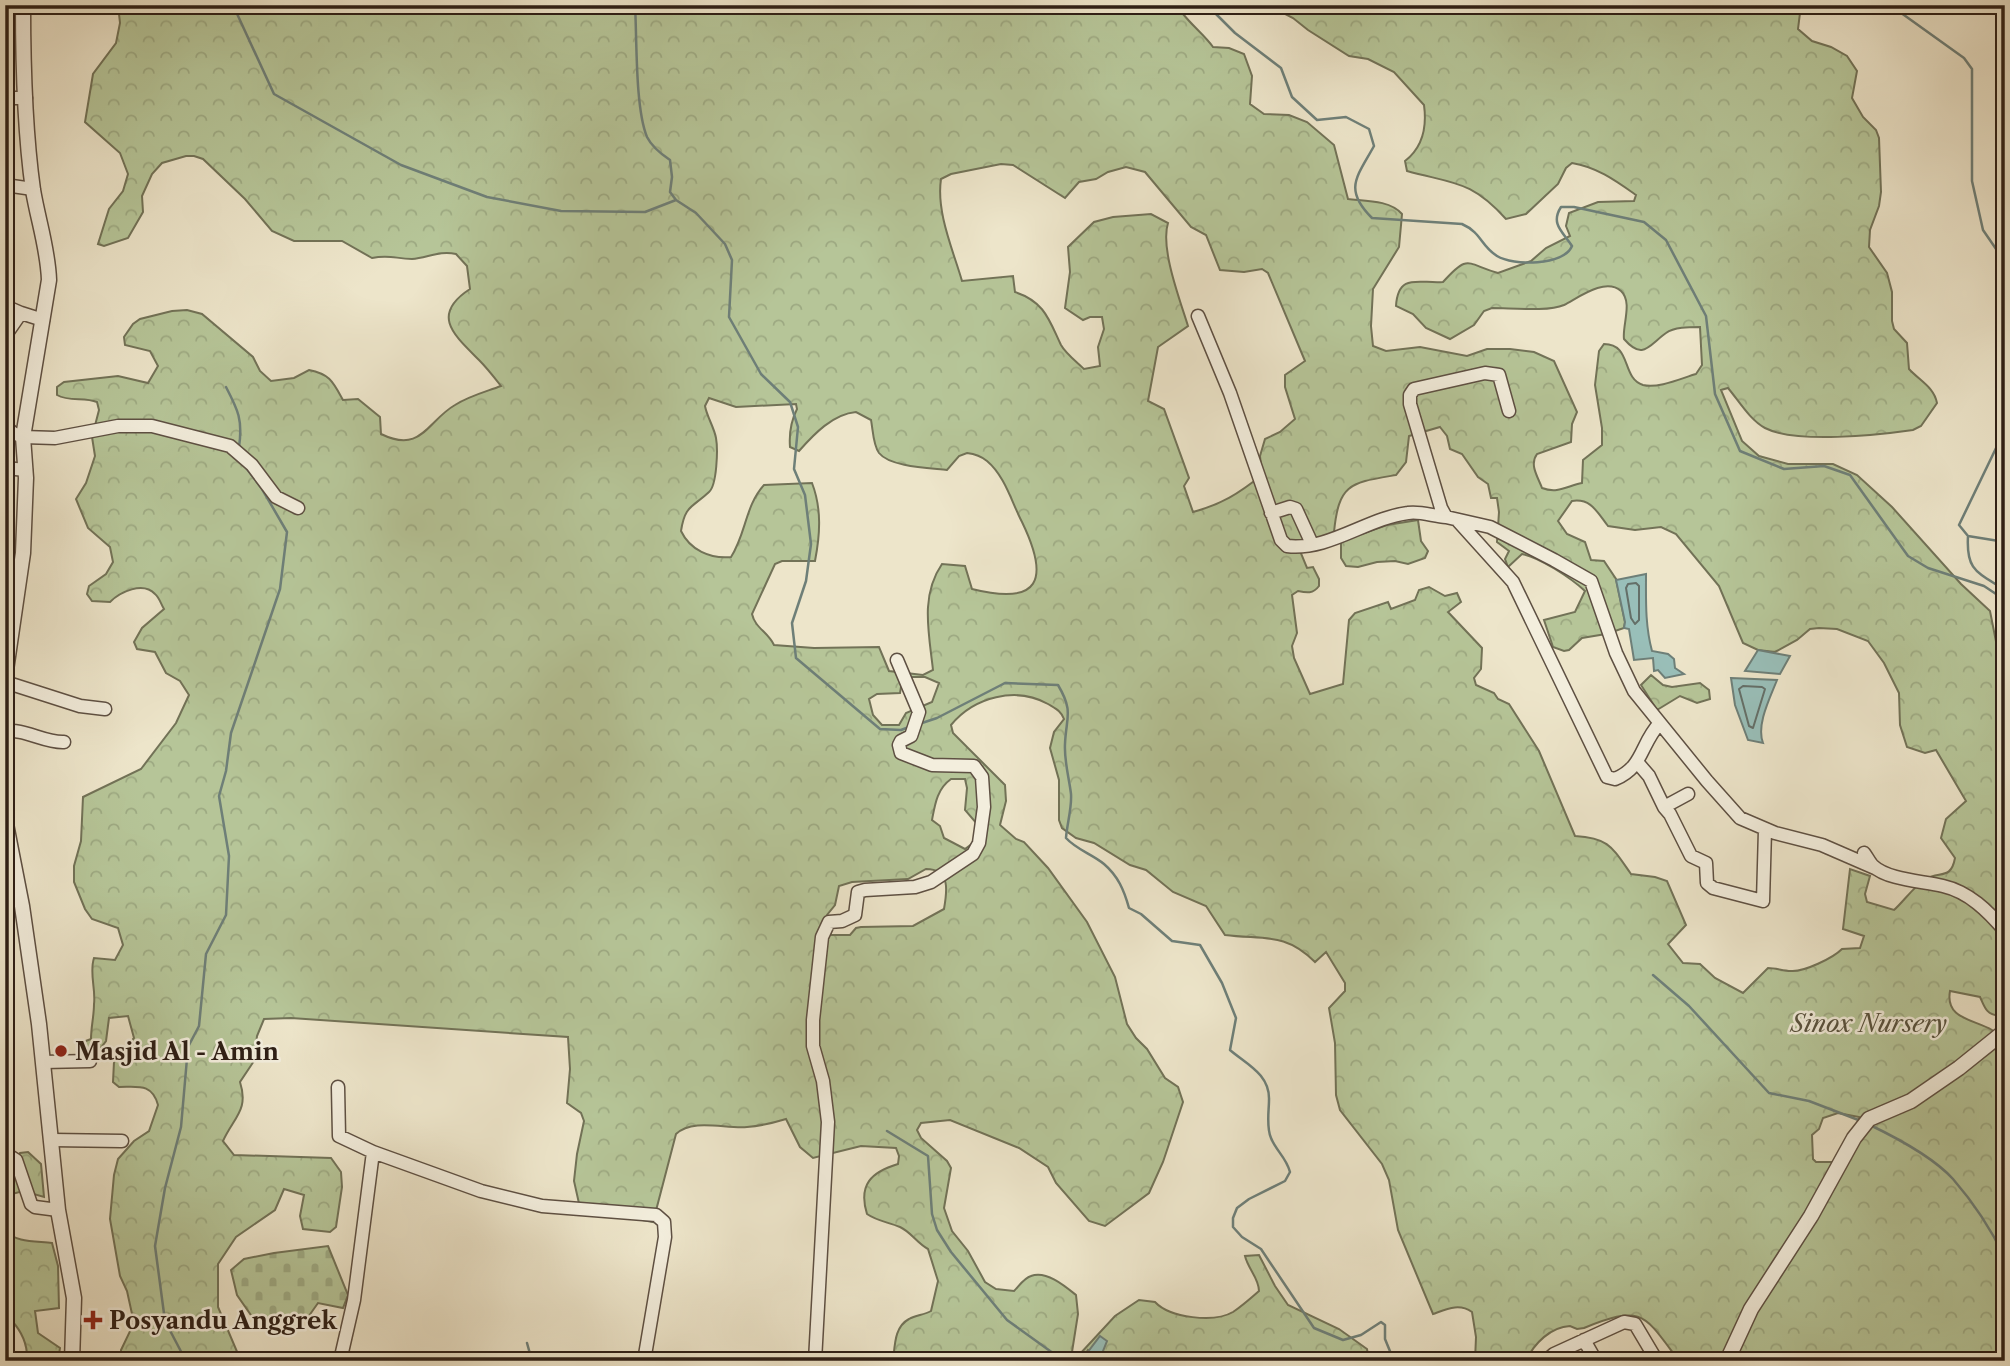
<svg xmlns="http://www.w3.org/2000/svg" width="2010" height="1366" viewBox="0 0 2010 1366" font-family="'Libre Caslon Text',serif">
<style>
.forest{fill:url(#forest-crowns);stroke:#727257;stroke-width:2;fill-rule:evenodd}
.cemetery{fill:url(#cemetery-stones);stroke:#727257;stroke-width:2}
.pitch{fill:#b6c598;stroke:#727257;stroke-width:2}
.water{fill:#99bfb9;stroke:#6e7f78;stroke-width:2}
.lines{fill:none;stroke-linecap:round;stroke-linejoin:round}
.shore{stroke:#646f68;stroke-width:2}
.stream{stroke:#6e7f78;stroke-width:2.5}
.minor-casing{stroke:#5e5043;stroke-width:15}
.tertiary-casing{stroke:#5e5043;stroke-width:17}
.minor{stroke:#f3eedd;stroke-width:12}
.tertiary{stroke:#f3eedd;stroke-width:14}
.poi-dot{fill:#8f2418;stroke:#f3eedd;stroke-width:2.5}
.labels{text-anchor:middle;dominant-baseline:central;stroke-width:5;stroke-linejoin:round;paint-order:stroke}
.park-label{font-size:24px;font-style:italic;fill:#57513d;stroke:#f3eedd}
.poi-label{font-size:24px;font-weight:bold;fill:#2e1f16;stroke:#f3eedd;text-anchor:start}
</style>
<defs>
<pattern id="forest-crowns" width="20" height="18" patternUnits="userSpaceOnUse" patternTransform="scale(1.75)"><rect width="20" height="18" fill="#b6c598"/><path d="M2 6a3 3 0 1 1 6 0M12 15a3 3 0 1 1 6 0" fill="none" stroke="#9da982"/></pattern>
<pattern id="cemetery-stones" width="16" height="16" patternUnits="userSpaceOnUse" patternTransform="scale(1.75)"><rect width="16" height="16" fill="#b6c598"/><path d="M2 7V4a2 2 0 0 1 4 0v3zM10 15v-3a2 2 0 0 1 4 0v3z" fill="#9da982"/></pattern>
</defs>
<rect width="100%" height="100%" fill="#ede5ca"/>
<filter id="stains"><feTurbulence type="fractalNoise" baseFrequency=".00286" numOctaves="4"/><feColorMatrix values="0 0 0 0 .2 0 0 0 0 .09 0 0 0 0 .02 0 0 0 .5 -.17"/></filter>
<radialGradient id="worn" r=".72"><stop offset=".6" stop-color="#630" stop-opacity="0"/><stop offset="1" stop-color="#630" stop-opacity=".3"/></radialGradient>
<path class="forest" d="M118 5H1177C1182 17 1204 34 1213 47L1229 48 1244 54 1252 76 1250 104 1264 114 1289 115 1307 122 1334 145 1348 199C1365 201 1390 200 1402 214L1399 247 1373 289 1371 326 1373 346 1386 351 1420 347 1467 356 1487 349H1510L1534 352 1554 361 1577 412 1572 424 1571 442 1537 454C1529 465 1538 477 1542 488 1558 494 1567 486 1582 483L1583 460 1602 445V428L1595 385 1599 351 1604 344C1632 344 1621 378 1643 385 1658 389 1682 378 1696 374L1702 365 1700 327C1689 327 1674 327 1666 333 1649 345 1643 361 1624 339 1622 326 1633 302 1621 291 1605 277 1578 298 1564 305 1548 312 1511 308 1492 308L1484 311 1474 325 1450 339 1426 328 1413 314 1396 306C1398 272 1420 284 1443 282 1469 253 1466 264 1498 273L1531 261 1546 248 1570 236 1566 226 1569 213 1598 202 1634 201 1636 195C1616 181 1597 167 1572 163L1566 168 1558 184 1526 214 1506 219C1471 180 1454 184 1407 171L1405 161C1423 147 1427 127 1424 105L1394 72 1368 59 1349 56 1308 30 1293 18 1268 5H1801L1798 29 1812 41 1831 47 1847 56 1857 71 1852 98 1863 117 1876 130 1879 138 1881 192 1879 206 1870 230 1869 247 1887 273 1892 292V321L1894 329 1907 343 1909 369C1920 381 1934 387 1937 403L1921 426 1913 430C1878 435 1796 444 1765 428 1750 420 1739 401 1728 388L1721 390 1742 441 1759 456 1788 464H1833L1857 475 1892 507 1961 584 1990 611 2002 672 2005 701V972L1997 983 2005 1012 1999 1016C1986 1014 1985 1008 1980 997L1950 991C1945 1019 1973 1019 1992 1030 1998 1034 2001 1043 2005 1049V1361H1679C1644 1314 1643 1304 1584 1328L1577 1329 1570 1326C1551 1327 1534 1343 1526 1361H1475L1476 1337 1472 1312C1459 1303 1447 1309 1433 1314L1398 1230 1389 1180 1382 1164 1340 1110 1336 1095 1335 1043 1329 1008 1345 991V983L1326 952 1315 962C1285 932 1264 940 1225 935L1206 906 1173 892 1146 870 1130 865 1094 843 1076 838 1062 828 1059 820V780L1050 748 1054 732 1064 719C1061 711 1056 709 1048 704 1016 686 974 697 951 725L953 733 1005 785 1006 801 1000 825 1016 839 1024 842 1048 868 1087 922 1115 977 1127 1024 1136 1038 1147 1049 1165 1078 1178 1087 1183 1102 1163 1162 1149 1193 1105 1226 1089 1221 1056 1183 1048 1167 1019 1148 950 1120 921 1123 917 1130 921 1138 947 1161 951 1168 944 1208 952 1231 968 1251 985 1282 996 1289 1014 1291C1019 1286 1024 1278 1031 1276 1046 1270 1065 1286 1076 1295L1078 1314 1072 1352 1079 1355 1115 1316 1139 1300 1155 1302C1170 1318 1214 1323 1233 1312 1242 1306 1251 1298 1259 1291 1259 1278 1248 1269 1245 1256L1259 1255 1275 1286 1288 1305 1339 1329 1367 1349 1369 1361H1099V1358L1088 1350 1081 1361 1068 1359 1060 1361H893C895 1346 894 1327 909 1319 916 1315 924 1315 931 1311L938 1281 928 1249C917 1243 911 1232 900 1227 888 1222 877 1221 867 1214 858 1185 871 1172 898 1164L899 1156 896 1148 861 1146 813 1158 800 1147 786 1119C773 1123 761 1126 747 1127 725 1129 693 1118 676 1134L653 1222 580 1208 574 1181 577 1154 584 1121 581 1113 567 1103 570 1069 568 1037 291 1018 264 1019 257 1036 254 1061 240 1082C249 1110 234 1117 223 1141L234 1155 331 1158 341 1172 342 1187 336 1227 330 1232 303 1229 300 1216 304 1195 284 1189 275 1210 236 1237 218 1264V1307L241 1361H121V1350L134 1323 127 1291 120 1276 110 1219 114 1175 118 1159 134 1141 149 1131 158 1105C152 1083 138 1087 119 1087L113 1082 114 1062 134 1038 128 1016 109 1018 106 1041 100 1049 82 1054 83 1042 91 1039C91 1027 94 1016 94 1004 96 989 89 973 94 958L115 960 123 945 118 928 92 919 85 909 74 882V866L81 841 83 797 141 769 176 723 189 695 180 681 166 673 155 652 137 649 134 642 142 628 164 609C161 604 159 597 155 594 143 581 120 592 110 602L92 601 87 594 89 586 106 574 113 562 110 547 88 528 76 499 86 483 95 456 92 437 99 410 97 402C84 397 69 402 57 395V387L64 382 118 376 148 383 158 366 150 351 125 345 124 337 133 324 140 319 172 311 187 310 202 314 253 357 260 371 271 381 294 378 309 370C330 374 333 382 343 400L358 399 380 417 381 434C422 454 427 421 455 405 469 396 485 392 501 386 494 377 487 368 479 360 454 335 430 315 470 289L467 266 456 254C440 250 427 258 412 259 396 259 390 254 372 258L342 241H294L272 231 245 199 203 159 194 156H186L162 163 152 174 142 196 143 212 128 238 104 246 98 244 109 209 123 191 128 174 120 153 85 122 93 74 116 43 120 23ZM1001 164 1013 165 1065 198 1079 182 1096 179 1108 172 1126 167 1145 172 1191 227 1206 235 1220 270 1244 272 1262 269 1268 273 1305 361 1285 375V387L1295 419 1280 432 1265 439 1260 456 1262 475C1238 494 1222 504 1193 512L1184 486 1189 478 1164 409 1148 401 1158 347 1188 326C1180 300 1160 248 1168 223L1151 214 1113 217 1094 222 1068 247 1070 272 1065 308 1083 320 1090 317H1102L1104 329 1098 347 1100 366 1084 369C1077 362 1066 354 1061 345 1049 320 1045 302 1015 292L1013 276 962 281C953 250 936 212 941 179L951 174ZM709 398 736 407 796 404 797 409C791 421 789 434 790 447L799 451C814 434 833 414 856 412L871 420C873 430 873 445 879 453 890 467 930 468 947 470L959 456 967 453C975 454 981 456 987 461 1005 476 1012 503 1022 522 1050 580 1040 606 972 589L965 566 942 564C920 596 929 633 933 670L923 675 889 671 879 647 814 648 774 645C768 632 755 628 752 614L775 564 782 561H815C820 535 822 509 812 483L764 485C745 506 746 534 731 557 710 559 690 550 681 531 685 505 692 508 709 492 717 485 718 449 716 438 714 427 707 417 705 406ZM1440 427 1447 436 1450 449 1462 454 1478 477 1488 484 1491 498H1497L1499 512 1497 542 1509 551 1505 559 1508 567 1522 554C1539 557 1571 578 1585 591L1575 612 1544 620 1553 647 1564 651 1569 650 1582 638 1606 634 1624 628 1625 622 1616 579 1604 561 1591 560 1585 542 1567 534 1558 521 1572 501C1591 498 1597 512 1608 526L1635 530 1661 527 1676 534 1719 586 1743 643 1758 650 1775 652 1797 640 1810 629 1819 628 1837 629 1868 641 1884 663 1899 693 1900 725 1907 747 1925 753 1936 750 1966 801 1946 819 1941 838 1955 858C1951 880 1940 871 1926 879 1915 885 1904 901 1894 910L1867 902 1865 894 1870 876 1850 869 1843 929 1864 936 1860 948 1842 949C1833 958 1804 972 1791 971 1783 971 1776 968 1768 968L1743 993 1715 978 1700 964 1683 963 1668 944 1686 925 1667 881 1655 877 1631 874C1612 847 1609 838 1575 836L1539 751 1509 704 1498 699 1494 693 1476 685 1474 678 1481 669 1482 648 1448 612 1461 602 1457 593 1445 596 1429 587 1419 590 1415 600 1391 609 1388 602 1355 613 1349 620 1343 684 1310 694 1294 658 1292 646 1297 633 1292 595 1298 591C1307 593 1313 594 1319 586V579L1313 567 1307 568 1300 551 1334 532C1339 483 1350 483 1396 475L1406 462 1409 436ZM910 677H925L939 683 932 702 906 713 899 725H882L873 715 869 699 877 694 900 693 901 687ZM951 779H965L967 788 965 810 978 825 973 843 965 849 944 838 940 826 932 820C935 804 937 789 951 779ZM926 869C951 869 947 892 944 909L913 926 861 927 856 928 850 935H831L827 915 835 905 839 886 852 882 908 879ZM1838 1113 1859 1117 1857 1124 1836 1162H1816L1813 1159 1812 1135 1819 1129 1823 1118Z
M1418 520 1421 541 1428 551 1425 558 1408 564 1395 561 1377 562 1358 567 1346 566 1341 558V541L1387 525Z
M1651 675 1663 685 1672 687 1700 683 1709 690 1710 699 1697 703 1680 696 1657 710 1641 685Z
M28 1152 41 1164 44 1197 23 1191 5 1196V1172L20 1153Z
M5 1230C15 1243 37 1241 52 1243L58 1266 59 1308 35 1311 38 1333 60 1348 58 1361H27C28 1345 22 1332 12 1321H5Z"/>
<path class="cemetery" d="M328 1246 348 1295 343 1308 318 1303 306 1320 253 1318 237 1295 231 1270 244 1259 274 1253Z"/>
<path class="pitch" d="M5 5H8L9 88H5Z"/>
<path class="water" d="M1646 574C1646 600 1645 625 1652 651L1668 654 1674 659 1675 668 1684 674 1665 678 1658 670 1654 671 1653 658 1634 660 1629 629 1624 628 1625 622 1616 580Z
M1758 650 1790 656 1780 674 1745 671Z
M1731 678 1777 680C1770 698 1756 725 1763 743L1748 740 1735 705Z
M1100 1336 1107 1341 1099 1361H1081Z"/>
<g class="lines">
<path class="shore" d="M1636 583 1639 586V620L1635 624 1631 618 1626 588 1628 584Z
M1743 686 1762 687 1765 689 1753 728 1749 726 1739 689Z"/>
<path class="stream" d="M233 5 274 94 401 165 487 197 561 211 645 212 676 200
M635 5C637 38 635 108 647 137 652 147 661 154 670 160L672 177 670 192 676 200 696 213 725 244 732 260 729 317 761 374 790 402 798 427 794 469 805 495 811 544 806 581 792 623 796 658 880 729 901 730 909 727
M1207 5 1235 33 1281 68 1292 97 1317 120 1346 117 1369 129 1374 146C1357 177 1343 189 1372 218L1462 224C1482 233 1480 245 1497 256 1513 266 1564 266 1572 246 1563 232 1550 224 1561 207H1574L1644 222 1666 240 1706 316 1715 394 1740 451 1784 469 1824 466 1850 475 1908 556 1928 568 1984 586 1999 596 2005 595
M1890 5 1964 58 1972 69V181L1983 230 2005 262
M226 387C238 410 243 420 239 447
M2005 423 1998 444 1959 525 1968 536C1966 571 1977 572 2005 590
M1968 536 2005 542
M919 724 937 718 1005 683 1058 685C1074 712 1066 717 1065 744 1064 761 1069 777 1071 794 1072 808 1067 824 1066 838 1077 850 1092 854 1104 864 1118 876 1124 890 1129 908L1141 914 1172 941 1200 945 1222 983 1236 1018 1230 1050C1246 1064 1270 1074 1269 1100 1269 1111 1266 1127 1271 1138 1276 1151 1286 1157 1290 1172L1285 1181 1249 1199 1237 1208 1233 1218V1227L1242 1237 1261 1249 1314 1328 1343 1340 1361 1335 1381 1322 1385 1325V1339L1394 1361
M1653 975 1689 1006 1769 1093 1809 1101 1861 1121
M1870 1125C1897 1138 1933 1157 1953 1179 1973 1202 1992 1231 2005 1258
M887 1131 928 1156 932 1214 937 1230 951 1252 1007 1320 1064 1361
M527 1343 532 1361
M186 1361 165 1321 155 1246 165 1188 181 1127 188 1047 199 1026 206 954 226 915 229 856 219 796 226 771 231 733 280 589 287 532 262 489 244 465"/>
<defs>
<path id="minor" d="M5 98H26
M5 185 33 189
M5 306 21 313
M1198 316 1230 393 1281 540 1287 546C1329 551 1367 518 1408 513 1420 511 1433 516 1446 517
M5 336 21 313 43 320
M1509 411 1499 375 1485 373 1414 389 1410 395V404L1441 508 1446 517 1490 527 1554 560 1591 581 1616 653 1634 691 1707 781 1740 818 1775 833 1822 845 1875 868
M5 426 13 433 23 437 55 438 118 426H152L230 446 252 465 276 497 298 508
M5 468 26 470
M1271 513 1290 507 1296 509 1312 544
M1458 521 1513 582 1607 777 1615 779C1644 767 1640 744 1660 723
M5 682 80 706 105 709
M5 732C22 727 44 743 64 742
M1637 762 1649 776 1664 807 1670 814 1691 856 1706 863 1707 883 1713 888 1763 901 1765 830
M1664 807 1688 794
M1864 853C1867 857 1870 863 1873 866 1888 880 1923 881 1943 886 1969 892 1988 911 2005 931
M43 1062 90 1061
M338 1087 339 1136 373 1152 354 1300 340 1361
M52 1140 122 1141
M373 1152 481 1191 542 1206 656 1215 664 1222 665 1237 644 1361
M5 1153 16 1160 31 1204 35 1207 58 1210
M1584 1340 1596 1361
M815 1361 828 1122 823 1081 813 1046V1020L822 937 829 922 842 921 855 915 858 892 865 890 915 887 931 882 973 854 979 843 984 807 982 777 974 766 932 765 901 753 899 745 901 741 911 736 919 712 897 660
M1546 1361 1554 1354 1624 1322 1635 1324 1657 1361"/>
<path id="tertiary" d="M5 677 23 553 26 478 23 437 49 280C48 249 38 220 33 190 25 133 23 62 23 5
M5 819 22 906 39 1024 58 1210 74 1298 72 1361
M1727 1361 1751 1309 1811 1216 1854 1138 1869 1119 1911 1101 1959 1068 2005 1031"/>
</defs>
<use href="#minor" class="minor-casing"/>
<use href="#tertiary" class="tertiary-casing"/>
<use href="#minor" class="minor"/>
<use href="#tertiary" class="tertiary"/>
</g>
<g class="poi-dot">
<circle cx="61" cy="1051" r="7"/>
<path d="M89.5 1309.5h7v7h7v7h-7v7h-7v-7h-7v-7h7z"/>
</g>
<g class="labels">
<g class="park-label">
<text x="1869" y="1023">Sinox Nursery</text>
</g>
<g class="poi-label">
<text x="75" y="1051">Masjid Al - Amin</text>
<text x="109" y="1320">Posyandu Anggrek</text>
</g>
</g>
<rect width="2010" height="1366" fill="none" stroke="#ede5ca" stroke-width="28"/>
<rect x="7" y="7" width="1996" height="1352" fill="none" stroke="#2e1f16" stroke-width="3.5"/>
<rect x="14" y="14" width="1982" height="1338" fill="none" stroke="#2e1f16" stroke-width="2"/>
<rect width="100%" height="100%" filter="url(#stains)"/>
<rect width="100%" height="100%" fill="url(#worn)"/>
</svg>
